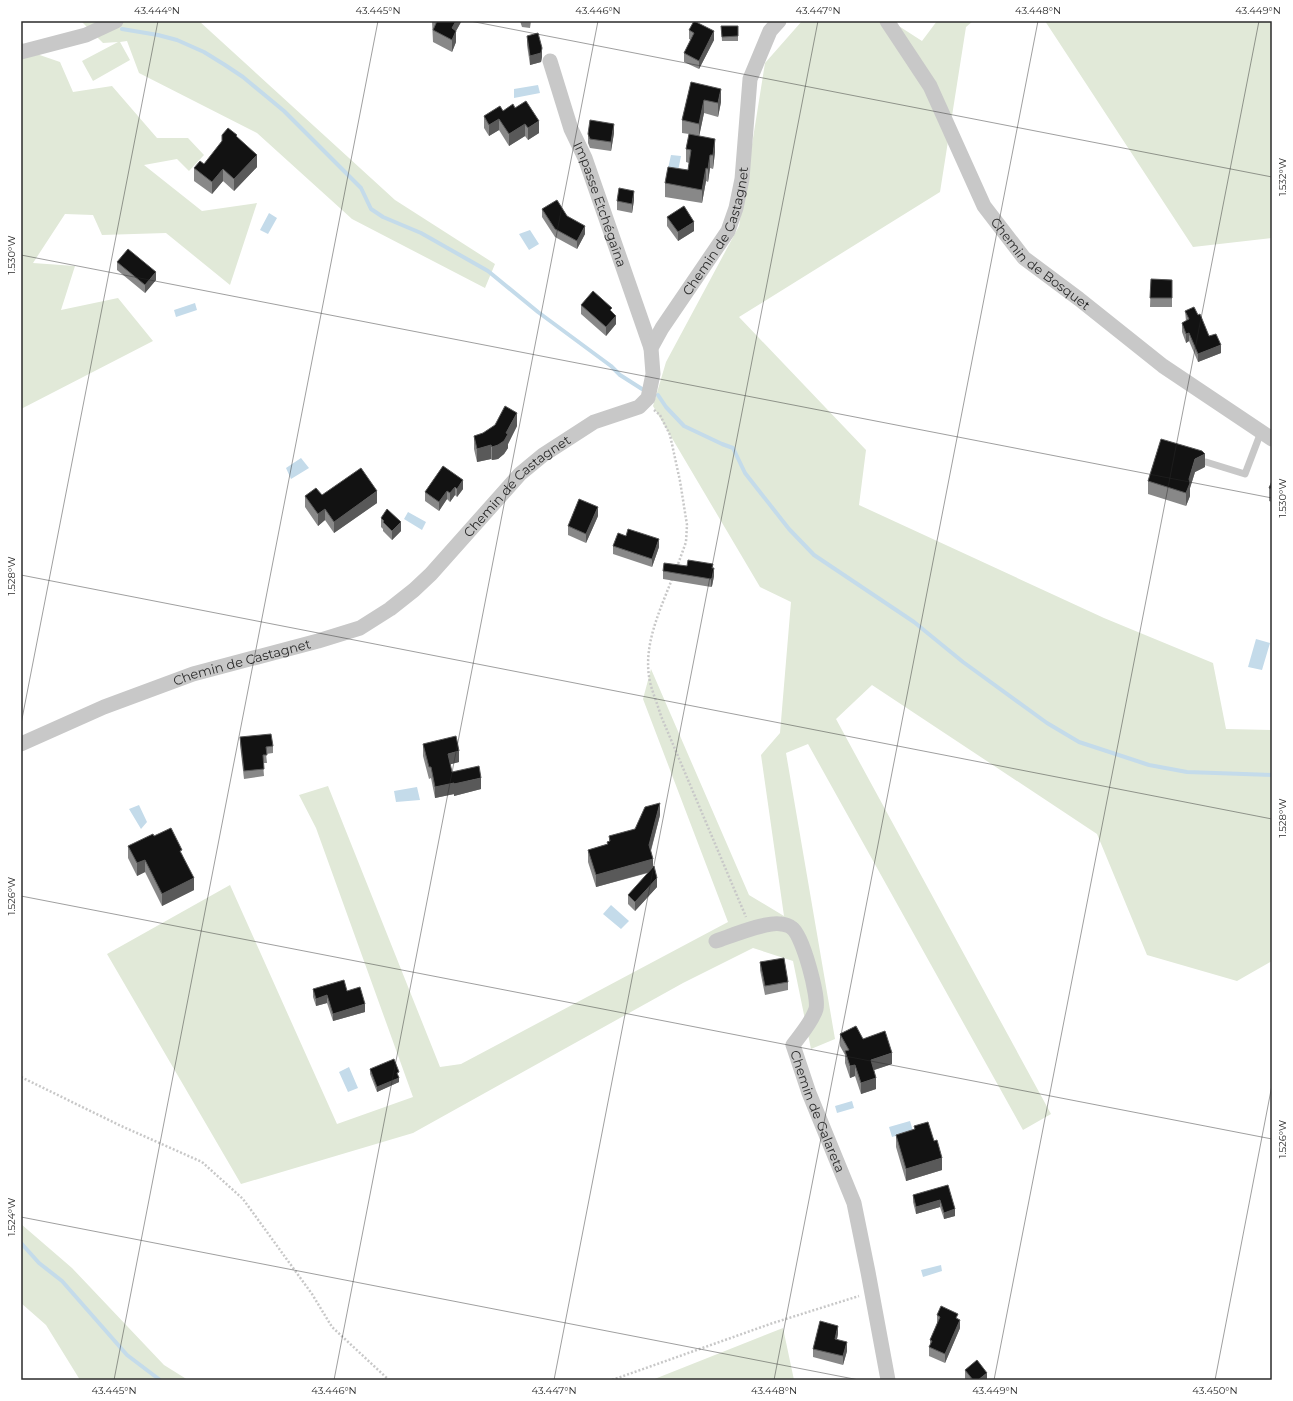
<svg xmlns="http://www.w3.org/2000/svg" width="1293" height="1401" viewBox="0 0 1293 1401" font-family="Montserrat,sans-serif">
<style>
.green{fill:#e1e9d8}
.water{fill:#c4dbea}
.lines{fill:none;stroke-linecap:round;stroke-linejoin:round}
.stream{stroke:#c4dbea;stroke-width:4}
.path{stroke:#c8c8c8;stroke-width:2.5;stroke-dasharray:2 2;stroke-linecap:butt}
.lane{stroke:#c8c8c8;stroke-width:7}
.street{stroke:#c8c8c8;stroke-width:15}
.wall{fill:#888}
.shaded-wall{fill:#595959}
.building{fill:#121212;stroke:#595959}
.ticks{fill:none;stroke:#2b2b2b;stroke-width:1;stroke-opacity:0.45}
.labels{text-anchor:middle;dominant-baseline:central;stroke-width:4;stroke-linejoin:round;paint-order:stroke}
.street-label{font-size:13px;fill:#2b2b2b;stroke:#fff}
.neatline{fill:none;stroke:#2b2b2b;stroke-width:1.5}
.ticks-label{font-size:10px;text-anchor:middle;fill:#2b2b2b}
</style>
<rect width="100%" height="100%" fill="#fff"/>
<path class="green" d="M81 21H199L395 200 495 264 485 288 352 219 257 133 139 73 127 41 120 42 130 60 93 81 82 61 118 42 103 43Z
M802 21H891L922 41 937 21H973L966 27 940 192 739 317 866 450 859 505 1104 618 1213 663 1226 729 1272 730V961L1237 981 1147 955 1097 834 872 685 836 719 1051 1114 1023 1130 808 744 786 753 835 1039 811 1049 793 961 753 948 683 983 413 1133 241 1184 107 954 230 885 337 1124 413 1097 316 828 299 795 328 786 440 1067 461 1064 728 922 643 699 651 669 749 895 784 916 761 755 780 733 791 602 760 587 653 406 666 362 739 226 765 63Z
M1045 21H1272V238L1193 247Z
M21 40 28 51 60 62 73 92 112 86 157 138H188L204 155 189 171 177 159 144 165 202 211 257 203 230 285 166 233 102 235 93 215 65 214 33 263 75 266 61 310 118 298 153 341 21 409Z
M21 1224 72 1268 164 1365 188 1380H80L46 1325 21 1303Z
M783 1328 794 1380H652Z"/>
<path class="water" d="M538 85 540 93 514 98V89Z
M671 155 681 156 677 176 667 173Z
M269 213 277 218 268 234 260 230Z
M530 230 539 244 529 250 519 234Z
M195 303 197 310 176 317 174 310Z
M301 458 309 468 291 479 286 468Z
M408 512 426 522 422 530 404 519Z
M1256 639 1270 643 1262 670 1248 667Z
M417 787 420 800 396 802 394 791Z
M139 805 147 822 141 829 129 809Z
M611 905 629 921 621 929 603 914Z
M349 1067 358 1088 348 1092 339 1072Z
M852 1101 854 1108 837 1113 835 1106Z
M910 1121 913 1131 892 1137 889 1127Z
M941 1265 942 1271 923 1277 921 1270Z"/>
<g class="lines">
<path class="stream" d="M122 29 158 35 177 40 204 52 225 65 243 77 284 111 361 188 371 209 383 217 421 233 488 271 538 312 611 366 620 375 642 389
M658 395 666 407 684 426 722 444 733 448 745 473 789 529 814 555 914 622 963 662 1047 723 1079 742 1149 765 1187 772 1272 775
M21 1243 39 1263 62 1281 127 1355 160 1380"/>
<path class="path" d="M654 410 660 415 670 435 680 481 687 525 686 542 677 567
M672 579C659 613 641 649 651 686 654 696 658 706 661 716L746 917
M21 1077 119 1125 202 1162 243 1199 312 1294 332 1327 389 1380
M612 1380 773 1323 859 1296"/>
<path class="lane" d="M1206 462 1245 474 1261 432"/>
<g class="street">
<path id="s1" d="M887 21 930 86 984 206 1024 258 1079 299 1163 366 1272 439"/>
<path d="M21 52 86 35 116 21"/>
<path id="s2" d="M550 61 571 129 585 158 651 348"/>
<path id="s3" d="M21 744 104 707 193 674 318 641 360 628 390 609 414 590 431 574 520 474 543 455 594 422 639 407 648 398 653 374 651 348 662 328 728 231 736 208 742 179 750 79 770 31 779 21"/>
<path id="s4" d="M716 941C731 936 767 921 781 924 784 924 790 926 792 928 803 936 819 997 816 1009 812 1022 801 1034 793 1045L809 1093 854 1203 868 1272 888 1380"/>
</g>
</g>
<path class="wall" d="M432 21H464L461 22 456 31V42L452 52 433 42Z
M520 21H531L530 28 522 27Z
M721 26H738V41H722Z
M689 30 714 40 699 69 684 62V53L691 40 689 39Z
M527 36 542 57 541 62 530 65 527 45Z
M691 82 721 102 718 117 704 113 699 136 715 152 713 169 710 168 708 182 706 181 702 203 665 197V183L688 170 689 163 686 162V149L689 134 682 133V120Z
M515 108 539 133 528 140 525 136 509 146 499 130 489 136 484 128V116Z
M614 133 611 151 590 148 588 143V134Z
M237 137 257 167 234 191 223 181 212 194 194 181V168L204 164Z
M634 200 632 213 617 210V201Z
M542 209 567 216 585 234 577 249 555 237 542 217Z
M667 217 694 231 678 241 667 226Z
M117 262 156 280 145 293 117 270Z
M1151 279 1172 280V307H1150Z
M581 305 612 311 616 324 606 336 581 314Z
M1185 311 1198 315 1209 336 1221 353 1198 362 1189 341 1186 343 1182 332V323L1186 321Z
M517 426 508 444V448L504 454 498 459 492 460 491 459 477 462 474 449V436Z
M443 466 463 489 457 497 455 495 450 502 447 499 439 511 425 501V492Z
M1205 467 1195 472 1190 488V496L1186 506 1148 494V481Z
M1272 481V502L1269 501V488Z
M322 495 377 503 334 533 325 520 318 526 305 507V496Z
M598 516 586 543 568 535V526Z
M381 518 401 531 392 540 383 531V529L381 527Z
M626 536 659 547 652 567 613 554V546Z
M713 568 714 576 712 586 711 587 663 579V571Z
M240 737 273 746V753L266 754 267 763H263L264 776 244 779 240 745Z
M423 744 459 762 450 764 452 772 481 789 454 796V794L435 798 431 778 429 779 423 756Z
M660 815 651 851 653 867 657 887 635 911 628 904V895L648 873 596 887 588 862V850L607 844V842L609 841V836L635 829Z
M154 836 182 854 194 890 162 906 145 872 137 876 128 858V846Z
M760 962 788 982V990L765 995 760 970Z
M313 989 347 991 365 1012 333 1021 327 1003 316 1006 313 997Z
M840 1034 863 1039 892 1064 874 1070 876 1089 861 1094 855 1076 850 1078 845 1063V1055L840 1046Z
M370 1069 399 1076V1082L377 1092 370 1074Z
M914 1126 942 1170 906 1181 896 1147V1135L914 1130Z
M948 1185 955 1216 944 1219 940 1207 916 1214 913 1202V1195Z
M937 1315 958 1319 960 1328 945 1363 929 1356V1347L930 1345V1340L937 1324Z
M838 1334 837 1339 847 1351 843 1365 813 1357V1349Z
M965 1370 987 1380H966L965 1379Z"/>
<path class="shaded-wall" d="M456 21H464L461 22 456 31V42L452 52V28Z
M714 31V40L699 69V61Z
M542 48V57L541 62 530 65V56Z
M721 89V102L718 117V103Z
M704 100V113L699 137V124Z
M499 119V130L489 136V125Z
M539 121V133L528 140V128Z
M525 124V136L509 146V134Z
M614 124V133L611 151V142Z
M715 139V152L713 169V155Z
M257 155V167L234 191V179Z
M710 155V168L708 182V169Z
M706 168V181L702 203V190Z
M223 169V181L212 194V182Z
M634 191V200L632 213V204Z
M694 222V231L678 241V232Z
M585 226V234L577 249V241Z
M156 272V280L145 293V285Z
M616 316V324L606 336V327Z
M1189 333V341L1186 343V334Z
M1221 345V353L1198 362V354Z
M517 413V426L508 444V448L504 454 498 459 492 460V447L506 433Z
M491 445V459L477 462V449Z
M1205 454V467L1195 472 1190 488V496L1186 506V493L1189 479 1195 459Z
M463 480V489L457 497V489Z
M455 487V495L450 502V493Z
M377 491V503L334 533V522Z
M447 491V499L439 511V502Z
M598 507V516L586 543V534Z
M325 509V520L318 526V514Z
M401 522V531L392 540V531Z
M659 539V547L652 567V559Z
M714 568V576L712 586 711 587V579Z
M459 751V762L448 765V754Z
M481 778V789L454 796V784Z
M454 783V794L435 798V787Z
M660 803V815L649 857V845Z
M653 859V871L596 887V875Z
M145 860V872L137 876V863Z
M194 878V890L162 906V894Z
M657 878V887L635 911V902Z
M327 995V1003L316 1006V999Z
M365 1004V1012L333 1021V1014Z
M892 1053V1064L871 1071V1060Z
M855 1065V1076L850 1078V1066Z
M399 1078V1082L377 1092V1087Z
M876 1078V1089L861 1094V1083Z
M942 1158V1170L906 1181V1169Z
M940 1200V1207L916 1214V1207Z
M955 1209V1216L944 1219V1213Z
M960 1320V1328L945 1363V1354Z
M838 1326V1334L835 1348V1339Z
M847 1342V1351L843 1365V1356Z
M987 1373V1380H978Z"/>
<path class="building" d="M437 21H456L452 28 456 31 452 40 433 30Z
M694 21 714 31 699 61 684 53 694 33 689 30Z
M721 26H738V36L722 37Z
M538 33 542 48 541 53 530 56 527 36Z
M691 82 721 89 718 103 704 100 699 124 682 120Z
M526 101 539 121 528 128 525 124 509 134 499 119 489 125 484 116 500 106 503 111 513 104 515 108Z
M590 120 614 124 611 142 590 139 588 134Z
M228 128 237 135 236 136 257 155 234 179 223 169 212 182 194 168 200 161 204 164 222 141V135Z
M689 134 715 139 713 155H710L708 169 706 168 702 190 665 183 668 167 688 170 691 150 686 149Z
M619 188 634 191 632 204 617 201Z
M557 200 567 216 585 226 577 241 555 229 542 209Z
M684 206 694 222 678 232 667 217Z
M128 249 156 272 145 285 117 262Z
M1151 279 1172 280V298H1150Z
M593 291 612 308 610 310 616 316 606 327 581 305Z
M1194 307 1198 315 1200 314 1209 336 1216 334 1221 345 1198 354 1189 333 1186 334 1182 323 1189 319 1185 311Z
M505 406 517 413 506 433 508 434 504 441 498 445 492 447 491 445 477 449 474 436 483 433 495 425Z
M1161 439 1202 451 1205 454 1195 459 1189 479 1190 483 1186 493 1148 481Z
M443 466 463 480 457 489 455 487 450 493 447 491 439 502 425 492Z
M361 468 377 491 334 522 325 509 318 514 305 496 316 488 322 495Z
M1272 481V489L1269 488Z
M579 499 598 507 586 534 568 526Z
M387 509 401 522 392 531 383 522 384 521 381 518Z
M628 529 659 539 652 559 613 546 618 533 626 536Z
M688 560 713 564 712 568H714L712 578 711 579 663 571 664 563 687 566Z
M271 734 273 746 266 747 267 755H263L264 769 244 771 240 737Z
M456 736 459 751 448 754 452 772 479 766 481 778 454 784V783L435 787 431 767H429L423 744Z
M660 803 649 845 653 859 596 875 588 850 608 844 607 842 610 841 609 836 635 829 645 807Z
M171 828 182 850 180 851 194 878 162 894 145 860 137 863 128 846 153 834 154 836Z
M654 866 657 878 635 902 628 895Z
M784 958 788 982 765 986 760 962Z
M344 980 347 991 360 987 365 1004 333 1014 327 995 316 999 313 989Z
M856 1026 863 1039 885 1031 892 1053 871 1060 876 1078 861 1083 855 1065 850 1066 845 1051 849 1050 840 1034Z
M394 1059 399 1072 397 1073 399 1078 377 1087 370 1069Z
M928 1122 934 1141 937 1140 942 1158 906 1169 896 1135 915 1129 914 1126Z
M948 1185 955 1209 944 1213 940 1200 916 1207 913 1195Z
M941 1306 958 1314 956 1318 960 1320 945 1354 929 1347 932 1341 930 1340 940 1317 937 1315Z
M820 1321 838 1326 835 1339 847 1342 843 1356 813 1349Z
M977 1360 987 1373 978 1380H973L965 1370Z"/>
<path class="ticks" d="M470 21 1272 177M21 255 1272 498M21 575 1272 819M21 724 158 21M21 896 1272 1139M21 1217 859 1380M114 1380 378 21M334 1380 598 21M554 1380 818 21M774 1380 1038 21M994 1380 1259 21M1215 1380 1272 1085"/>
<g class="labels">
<g class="street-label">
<text stroke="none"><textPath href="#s2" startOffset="152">Impasse Etchégaïna</textPath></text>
<text stroke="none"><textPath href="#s3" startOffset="919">Chemin de Castagnet</textPath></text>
<text stroke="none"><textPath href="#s1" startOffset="291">Chemin de Bosquet</textPath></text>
<text stroke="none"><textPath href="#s3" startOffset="572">Chemin de Castagnet</textPath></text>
<text stroke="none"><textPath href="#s3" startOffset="236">Chemin de Castagnet</textPath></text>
<text stroke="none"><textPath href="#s4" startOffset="279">Chemin de Galareta</textPath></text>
</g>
</g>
<rect width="1293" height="1401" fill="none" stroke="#ffffff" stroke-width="44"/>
<rect x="22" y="22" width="1249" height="1357" class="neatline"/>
<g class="ticks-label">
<text x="157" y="14">43.444°N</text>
<text x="378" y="14">43.445°N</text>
<text x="598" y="14">43.446°N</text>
<text x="818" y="14">43.447°N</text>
<text x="1038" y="14">43.448°N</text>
<text x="1258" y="14">43.449°N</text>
<text transform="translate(1282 177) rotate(-90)" y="4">1.532°W</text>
<text transform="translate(11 255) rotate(-90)" y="4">1.530°W</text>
<text transform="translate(1282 498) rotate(-90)" y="4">1.530°W</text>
<text transform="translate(11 576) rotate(-90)" y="4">1.528°W</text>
<text transform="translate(1282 818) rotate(-90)" y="4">1.528°W</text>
<text transform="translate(11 896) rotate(-90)" y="4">1.526°W</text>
<text transform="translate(1282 1139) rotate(-90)" y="4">1.526°W</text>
<text transform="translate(11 1217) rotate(-90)" y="4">1.524°W</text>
<text x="114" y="1394">43.445°N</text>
<text x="334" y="1394">43.446°N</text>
<text x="554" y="1394">43.447°N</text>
<text x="774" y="1394">43.448°N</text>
<text x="995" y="1394">43.449°N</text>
<text x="1215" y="1394">43.450°N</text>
</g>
</svg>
